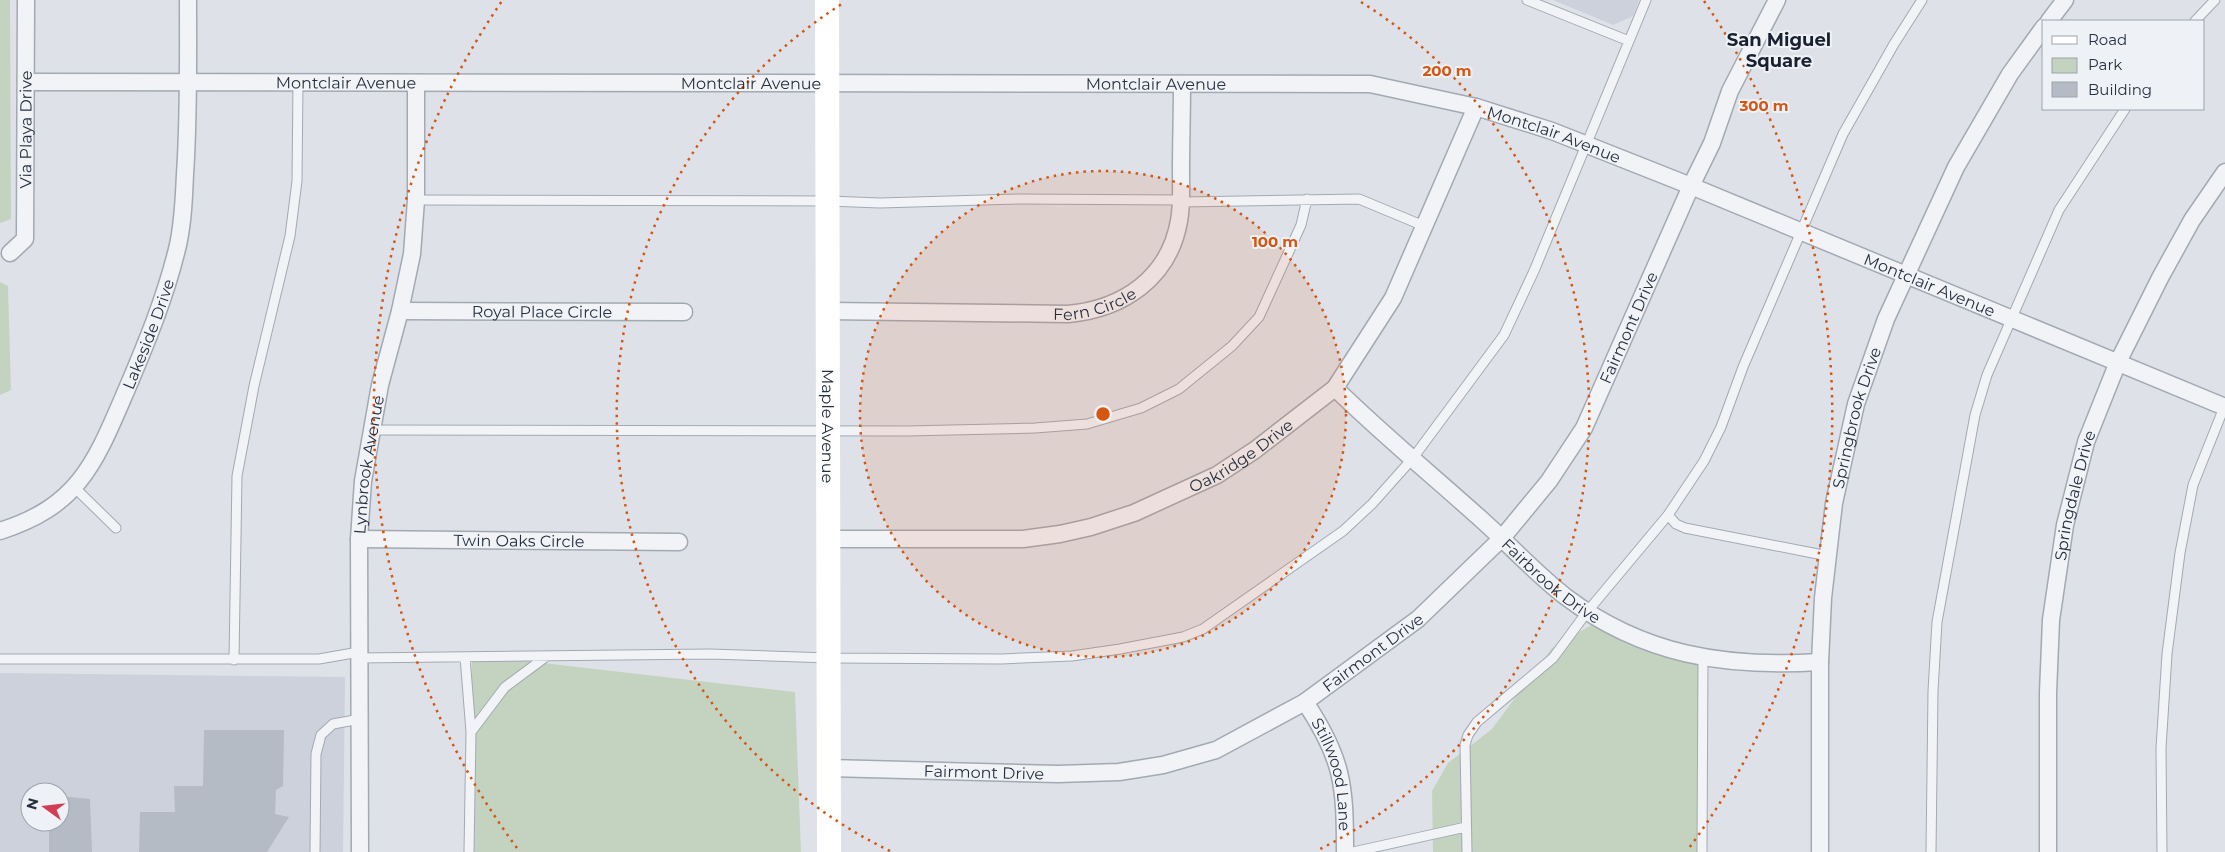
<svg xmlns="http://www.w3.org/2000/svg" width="2225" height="852" viewBox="0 0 2225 852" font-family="Montserrat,sans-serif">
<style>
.built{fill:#ccd1db;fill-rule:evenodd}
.green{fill:#c4d3bf}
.building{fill:#b5bbc5}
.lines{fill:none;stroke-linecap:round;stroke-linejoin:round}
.service-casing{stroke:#a3a9b2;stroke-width:11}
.minor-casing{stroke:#a3a9b2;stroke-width:19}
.service{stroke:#f1f3f7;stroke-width:9}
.minor{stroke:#f1f3f7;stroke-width:16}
.secondary{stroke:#fff;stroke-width:24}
.ring{fill:none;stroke:#d55511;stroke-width:2.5;stroke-dasharray:2.5 5}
.labels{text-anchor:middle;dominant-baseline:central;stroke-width:4;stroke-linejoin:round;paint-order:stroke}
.street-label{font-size:16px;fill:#273040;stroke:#eef1f6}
.neighbourhood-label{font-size:18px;font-weight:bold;fill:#192131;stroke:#eef1f6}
.centre{fill:#d55511;stroke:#eef1f6;stroke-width:2.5}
.ring-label{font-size:15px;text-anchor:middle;font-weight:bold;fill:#d55511;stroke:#eef1f6;stroke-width:4;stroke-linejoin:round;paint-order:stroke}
</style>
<rect width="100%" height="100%" fill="#dee2e8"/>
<path class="built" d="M1553 0H1639L1633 16 1613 25Z
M0 673 345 677 343 852H0ZM30 792H60V822H30Z"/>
<path class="green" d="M0 0H10L11 219 0 223Z
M0 282 8 286 11 390 0 395Z
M1600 620 1703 659 1702 852H1433L1432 791 1448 763 1492 729 1552 648Z
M472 655 795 692 801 852H472Z"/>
<path class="building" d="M204 730H284L283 786 276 790 275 814 289 817 267 852H139L140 812H175L174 786H203Z
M60 796 90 799 92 852H49V822H60Z"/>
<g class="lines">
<defs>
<path id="service" d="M1527 0 1629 41
M2195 21 2215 0
M416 200 828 201 880 203 1019 199 1181 200
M1181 202 1359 199 1424 226
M372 430 907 431 1035 428 1087 424 1141 408 1179 389 1232 346 1259 317 1301 225 1307 199
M75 488 116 528
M1668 515 1676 524 1685 528 1828 556
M465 657 471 732 469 852
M359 658 710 654 829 658 1001 659 1072 656 1120 649 1183 637 1203 629 1343 531 1372 504 1413 458 1504 335 1534 271 1646 0
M0 659H319L359 652
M234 660 237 476 254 386 290 236 297 181 298 83
M471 732 505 687 547 656
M315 852 316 754 321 735 333 724 360 719
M1353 852 1466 827
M1467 852 1465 745 1468 735 1477 722 1553 658 1587 612 1668 515 1704 461 1721 427 1743 367 1843 134 1894 44 1922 0
M1702 852 1703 658
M1931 852 1933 691 1937 622 1975 415 1987 375 2059 210 2125 109
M2162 852 2161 748 2167 654 2180 553 2193 485 2225 405"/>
<g id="minor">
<path d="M2049 21 2065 0"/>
<path id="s1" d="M26 82 1370 84 1476 107 1552 131 1691 186 2225 407"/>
<path id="s2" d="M10 253 25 239 26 0"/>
<path id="s3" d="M400 311 684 312"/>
<path id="s4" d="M828 311 1068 314C1123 309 1169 278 1179 221 1182 205 1181 188 1181 171 1181 142 1182 113 1182 84"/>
<path id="s5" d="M1335 388C1382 434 1433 476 1482 520 1510 545 1536 574 1566 597 1643 655 1725 668 1820 662"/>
<path id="s6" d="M0 531C79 506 95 463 126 391 146 344 166 296 178 245 183 222 184 198 185 174 189 116 188 58 188 0"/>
<path id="s7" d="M359 539 679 542"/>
<path id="s8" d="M829 539H1023L1060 534 1091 527 1134 513 1217 475 1255 450 1335 388 1393 298 1476 107"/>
<path id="s9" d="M1305 702C1343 759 1345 785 1345 852"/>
<path id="s10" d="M829 768 1058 774 1119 772 1163 765 1216 750 1305 702 1418 619 1502 538 1549 481 1584 428 1691 186 1712 143 1730 91 1777 0"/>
<path id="s11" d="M360 852 359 539 363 481 380 385 400 311 412 254 416 200V83"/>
<path id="s12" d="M1820 852V662L1823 598 1834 503 1856 404 1886 319 1956 167 2010 74 2044 27"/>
<path id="s13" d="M2048 852V693L2051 620 2065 525 2086 442 2118 362 2160 278 2192 220 2225 172"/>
</g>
</defs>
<use href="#service" class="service-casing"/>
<use href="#minor" class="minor-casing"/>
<use href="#service" class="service"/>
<use href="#minor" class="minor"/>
<path class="secondary" id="s14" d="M827 0 829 852"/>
</g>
<circle cx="1103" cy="414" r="243" fill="#d55511" fill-opacity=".12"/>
<g class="ring">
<circle cx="1103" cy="414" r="243"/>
<path d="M890 851A486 486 0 0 1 845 2M1361 2A486 486 0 0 1 1316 851"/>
<path d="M517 848A729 729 0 0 1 502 1M1704 1A729 729 0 0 1 1689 848"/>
</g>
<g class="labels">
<g class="street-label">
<text stroke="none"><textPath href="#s1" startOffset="320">Montclair Avenue</textPath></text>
<text stroke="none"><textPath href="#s1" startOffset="725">Montclair Avenue</textPath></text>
<text stroke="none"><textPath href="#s1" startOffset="1130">Montclair Avenue</textPath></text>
<text stroke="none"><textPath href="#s2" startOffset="130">Via Playa Drive</textPath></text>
<text stroke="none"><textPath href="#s1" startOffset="1535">Montclair Avenue</textPath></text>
<text stroke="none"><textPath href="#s1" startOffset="1940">Montclair Avenue</textPath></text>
<text stroke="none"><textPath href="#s4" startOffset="268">Fern Circle</textPath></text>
<text stroke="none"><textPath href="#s3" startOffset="142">Royal Place Circle</textPath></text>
<text stroke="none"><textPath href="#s10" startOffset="995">Fairmont Drive</textPath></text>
<text stroke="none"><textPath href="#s6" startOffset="258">Lakeside Drive</textPath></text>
<text stroke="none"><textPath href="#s12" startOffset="438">Springbrook Drive</textPath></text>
<text stroke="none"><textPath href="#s14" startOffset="426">Maple Avenue</textPath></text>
<text stroke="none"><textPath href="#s8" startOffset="430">Oakridge Drive</textPath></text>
<text stroke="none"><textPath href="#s11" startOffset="388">Lynbrook Avenue</textPath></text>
<text stroke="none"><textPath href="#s13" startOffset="359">Springdale Drive</textPath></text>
<text stroke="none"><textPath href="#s7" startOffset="160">Twin Oaks Circle</textPath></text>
<text stroke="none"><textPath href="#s5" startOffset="290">Fairbrook Drive</textPath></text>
<text stroke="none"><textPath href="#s10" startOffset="575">Fairmont Drive</textPath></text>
<text stroke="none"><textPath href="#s10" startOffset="155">Fairmont Drive</textPath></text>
<text stroke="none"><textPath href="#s9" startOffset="79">Stillwood Lane</textPath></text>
</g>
<g class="neighbourhood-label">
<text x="1779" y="40">San Miguel<tspan x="1779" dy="21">Square</tspan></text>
</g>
</g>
<circle cx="1103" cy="414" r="8" class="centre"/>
<g class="ring-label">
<text x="1447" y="76">200 m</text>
<text x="1764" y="111">300 m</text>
<text x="1275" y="247">100 m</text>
</g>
<rect x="2042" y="20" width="162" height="90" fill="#eef1f6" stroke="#9ea4ad"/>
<rect x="2052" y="36" width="25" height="8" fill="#ffffff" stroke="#9ea4ad"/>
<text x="2088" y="45" font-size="15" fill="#273040">Road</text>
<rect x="2052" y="58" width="25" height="15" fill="#c4d3bf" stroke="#9ea4ad"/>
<text x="2088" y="70" font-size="15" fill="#273040">Park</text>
<rect x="2052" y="82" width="25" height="15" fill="#b5bbc5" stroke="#9ea4ad"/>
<text x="2088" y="95" font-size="15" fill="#273040">Building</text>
<g transform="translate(45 807) rotate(285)"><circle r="24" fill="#eef1f6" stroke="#9ea4ad"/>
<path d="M0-4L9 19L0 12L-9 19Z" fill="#d33d53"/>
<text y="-8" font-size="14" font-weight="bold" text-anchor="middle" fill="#273040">N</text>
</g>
</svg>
